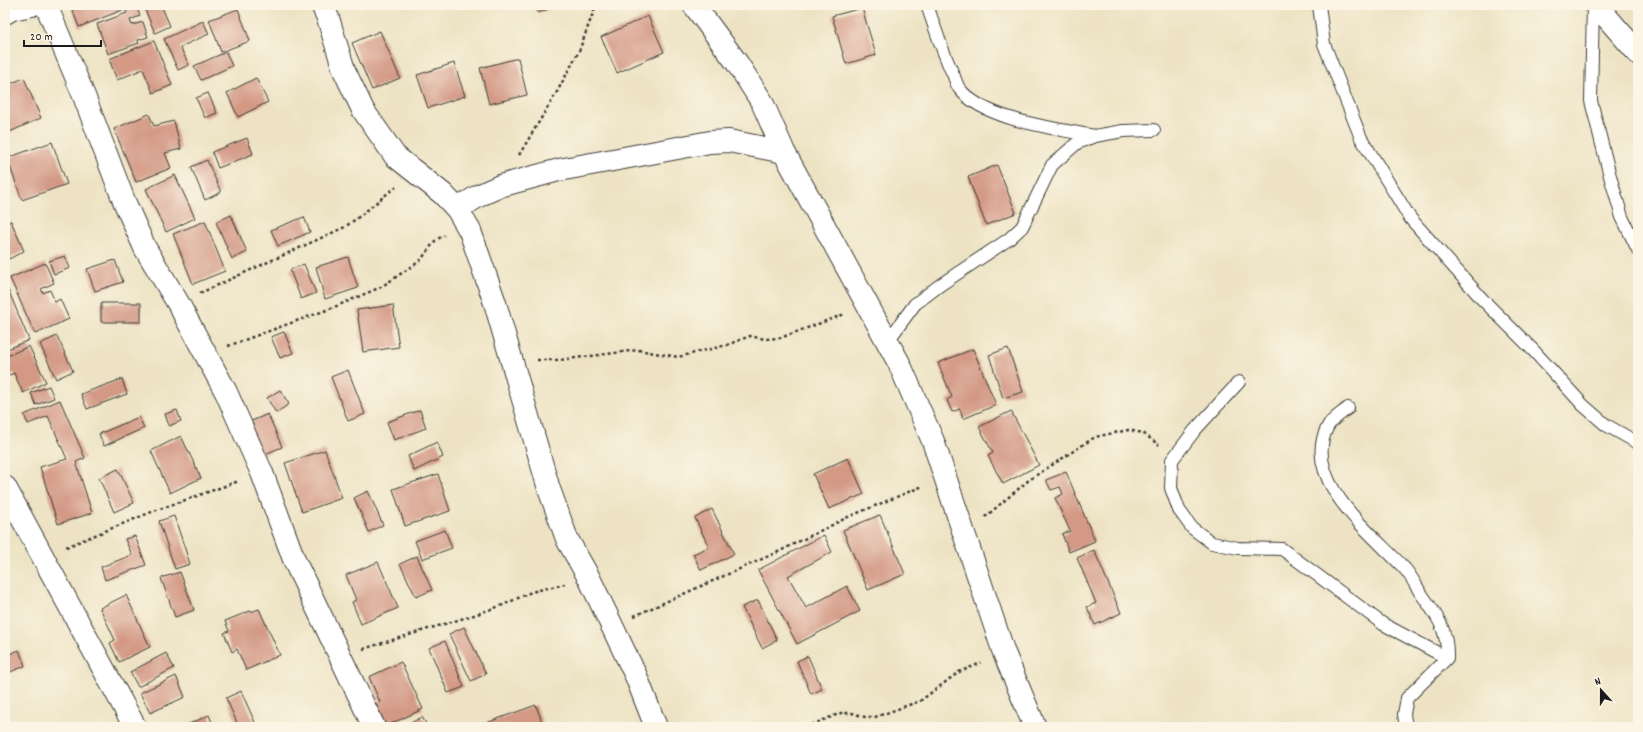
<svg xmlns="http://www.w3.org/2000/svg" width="1643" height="732" viewBox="0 0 1643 732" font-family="Dekko,sans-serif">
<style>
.building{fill:#d39985}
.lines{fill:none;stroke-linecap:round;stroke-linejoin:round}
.lane-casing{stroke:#3b3a35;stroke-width:14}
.street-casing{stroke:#3b3a35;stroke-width:24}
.path{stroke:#3b3a35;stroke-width:2.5;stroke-dasharray:3 3;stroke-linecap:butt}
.lane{stroke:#fff;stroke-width:12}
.street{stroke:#fff;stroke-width:22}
</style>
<rect width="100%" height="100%" fill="#fcf5e5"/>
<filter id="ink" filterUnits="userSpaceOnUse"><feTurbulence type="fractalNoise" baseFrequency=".025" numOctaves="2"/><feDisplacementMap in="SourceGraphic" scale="8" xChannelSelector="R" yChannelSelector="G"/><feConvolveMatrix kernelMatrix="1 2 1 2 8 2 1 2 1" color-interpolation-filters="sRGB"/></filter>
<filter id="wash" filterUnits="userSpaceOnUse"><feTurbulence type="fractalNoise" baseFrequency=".012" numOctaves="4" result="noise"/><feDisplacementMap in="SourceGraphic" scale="16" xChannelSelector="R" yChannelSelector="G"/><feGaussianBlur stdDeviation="0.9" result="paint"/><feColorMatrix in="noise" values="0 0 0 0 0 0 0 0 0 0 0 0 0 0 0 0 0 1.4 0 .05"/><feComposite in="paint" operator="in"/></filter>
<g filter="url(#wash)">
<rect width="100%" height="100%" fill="#ede3c4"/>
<g id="blocks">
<path class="building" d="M84 5H136L140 16 130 20 132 25 143 22 148 37 138 40 139 43 108 54 97 24 127 13 125 9 79 27 72 9Z
M143 5H161L170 26 155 33Z
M535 5H558L538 13Z
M862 8 876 55 846 64 832 16Z
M238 9 250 41 221 52 209 20Z
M648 16 664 52 617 73 601 37Z
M203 21 209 34 180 47 189 65 178 70 164 39Z
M380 31 400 78 372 90 352 43Z
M154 41 172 85 153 93 143 69 117 80 109 59Z
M226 52 232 66 201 80 194 66Z
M518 58 527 95 489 104 480 68Z
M454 63 465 96 428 108 417 75Z
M24 78 41 118 5 134V86Z
M256 78 268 102 238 117 227 93Z
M208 93 217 113 205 118 196 98Z
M149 114 154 126 174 121 181 149 165 153 171 168 136 182 114 129Z
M247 138 253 154 218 168 212 152Z
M52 142 67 184 22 200 7 158Z
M207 160 221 192 205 200 191 167Z
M997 165 1016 213 986 225 968 177Z
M175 175 195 218 166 232 146 189Z
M231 215 247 252 232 259 216 222Z
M304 217 310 232 278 246 271 230Z
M11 221 24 251 9 259 5 250V224Z
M205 221 225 271 193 284 173 234Z
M65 256 70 268 54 274 49 261Z
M348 257 358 288 325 299 316 267Z
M115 260 123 282 95 291 87 269Z
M45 263 54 283 41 289 43 293 50 290 55 302 60 299 69 319 35 334 10 278Z
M304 264 316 293 301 299 290 270Z
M5 282 29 340 5 350Z
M101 303H141V322H101Z
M393 305 399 347 363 352 357 310Z
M284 332 293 353 280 358 271 337Z
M57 336 73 371 56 379 40 344Z
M29 346 46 382 23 393 14 373 7 376 5 372V357Z
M1008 348 1023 392 1003 398 989 355Z
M973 349 996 405 963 419 960 409 952 412 947 400 952 397 938 363Z
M348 370 365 414 348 421 331 377Z
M122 379 127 394 87 409 81 394Z
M49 386 54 398 36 405 31 393Z
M280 390 289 404 276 413 267 398Z
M60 400 85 458 76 462 92 513 58 524 40 467 67 459 48 416 28 424 24 415Z
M177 410 181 421 169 426 165 414Z
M420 410 426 428 394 440 387 422Z
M1011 411 1039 465 1003 484 988 456 993 453 979 427Z
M268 414 282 447 260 456 247 423Z
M139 417 144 428 104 446 99 434Z
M181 436 201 478 170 493 151 451Z
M437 442 443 457 414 471 408 456Z
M325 450 342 498 302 512 285 463Z
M848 458 864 494 829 509 813 474Z
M118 469 134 503 114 512 99 478Z
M1066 472 1095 541 1069 552 1062 534 1070 531 1055 498 1063 494 1060 487 1051 490 1046 480Z
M438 474 450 511 405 526 393 489Z
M368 491 383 525 369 532 354 498Z
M712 509 734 554 701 570 693 554 709 547 695 518Z
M880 515 905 574 868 590 843 530Z
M174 516 190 564 175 569 159 521Z
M445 530 452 548 422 559 415 541Z
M824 535 832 552 788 576 806 608 847 586 860 611 797 644 758 570Z
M135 536 146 565 105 580 101 567 132 555 125 539Z
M1094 550 1121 613 1095 625 1087 607 1096 603 1077 558Z
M417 556 432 590 416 597 400 564Z
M378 562 398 608 361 624 352 602 356 600 346 575Z
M180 572 194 610 175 617 161 578Z
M126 595 150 647 119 662 110 643 115 640 100 608Z
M758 600 777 640 762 648 742 607Z
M259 609 280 655 246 670 237 649 232 652 224 633 229 631 225 621 250 611 251 612Z
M464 627 486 674 471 681 449 634Z
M445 641 464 687 448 693 429 648Z
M19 650 25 666 5 674V656Z
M166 653 174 668 138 687 130 672Z
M808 656 822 689 811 694 797 661Z
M401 662 423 709 386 726 376 704 380 702 369 677Z
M176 676 185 697 150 713 140 693Z
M241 691 257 727H239L226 698Z
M536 705 543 725 538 727H475Z
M209 715 214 727H183Z
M422 717 428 727H403Z"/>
</g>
</g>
<g filter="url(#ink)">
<use href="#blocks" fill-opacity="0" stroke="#3b3a35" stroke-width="1"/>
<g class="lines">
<defs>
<path id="lane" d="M927 5C935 28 942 51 953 74 955 78 956 84 959 88 982 120 1058 129 1095 136
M1319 5 1324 44 1361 138 1410 218 1483 300 1533 350 1583 405 1606 425 1638 443
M1593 5 1591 101 1610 176 1622 217 1638 250
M887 342 915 304 940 285 1009 239 1022 227 1052 165 1077 143 1095 136 1123 131 1154 130
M1239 382 1195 430 1172 460 1171 488 1179 510 1192 528 1212 543 1238 548 1282 549 1383 624 1447 658
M1348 408C1342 413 1331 420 1328 426 1299 480 1374 535 1405 569 1411 576 1415 584 1420 592 1436 615 1448 628 1447 658L1407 698 1404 714 1406 727"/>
<path id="street" d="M46 5 84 96 124 201 145 248 178 303 226 392 262 473 295 562 374 727
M322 5 328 18 344 70 363 110 395 156 443 194 457 209 470 231 495 303 549 489 567 539 589 578 636 676 656 727
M694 5 737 63 762 102 784 152 899 363 933 441 1004 653 1035 727
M1596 5 1638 53
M5 13 12 9 32 5
M457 209 480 195 500 186 559 170 710 142 729 141 784 152
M5 487 135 727"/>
</defs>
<use href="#lane" class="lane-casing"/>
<use href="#street" class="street-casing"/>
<path class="path" d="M519 155 557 92 579 51 596 5
M200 293 343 228C362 216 378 200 396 187
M228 346 332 308 381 287 420 261 435 241 444 235
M537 360H560L638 350 678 357 727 345 750 336 765 339 780 338 845 314
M985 517 1029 480 1095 437 1128 430 1143 433 1159 445
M66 547 154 511 239 481
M634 616 780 551 848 517 923 486
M363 649 474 615 503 605 531 592 565 584
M806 727 841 713H852L865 717H875L920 701 959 672 981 663"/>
<use href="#lane" class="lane"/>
<use href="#street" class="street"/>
</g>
</g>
<rect width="1643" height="732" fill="none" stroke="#fcf5e5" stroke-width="20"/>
<g transform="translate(1601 690) rotate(339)" stroke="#fcf5e5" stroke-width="3" paint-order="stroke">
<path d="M0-3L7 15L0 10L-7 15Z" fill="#1c1c1c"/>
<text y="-6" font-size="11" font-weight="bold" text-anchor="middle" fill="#1c1c1c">N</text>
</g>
<path d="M24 40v6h77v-6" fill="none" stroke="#1c1c1c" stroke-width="2"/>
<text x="30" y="40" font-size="12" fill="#1c1c1c" stroke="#fcf5e5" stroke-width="3" paint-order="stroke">20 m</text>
</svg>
